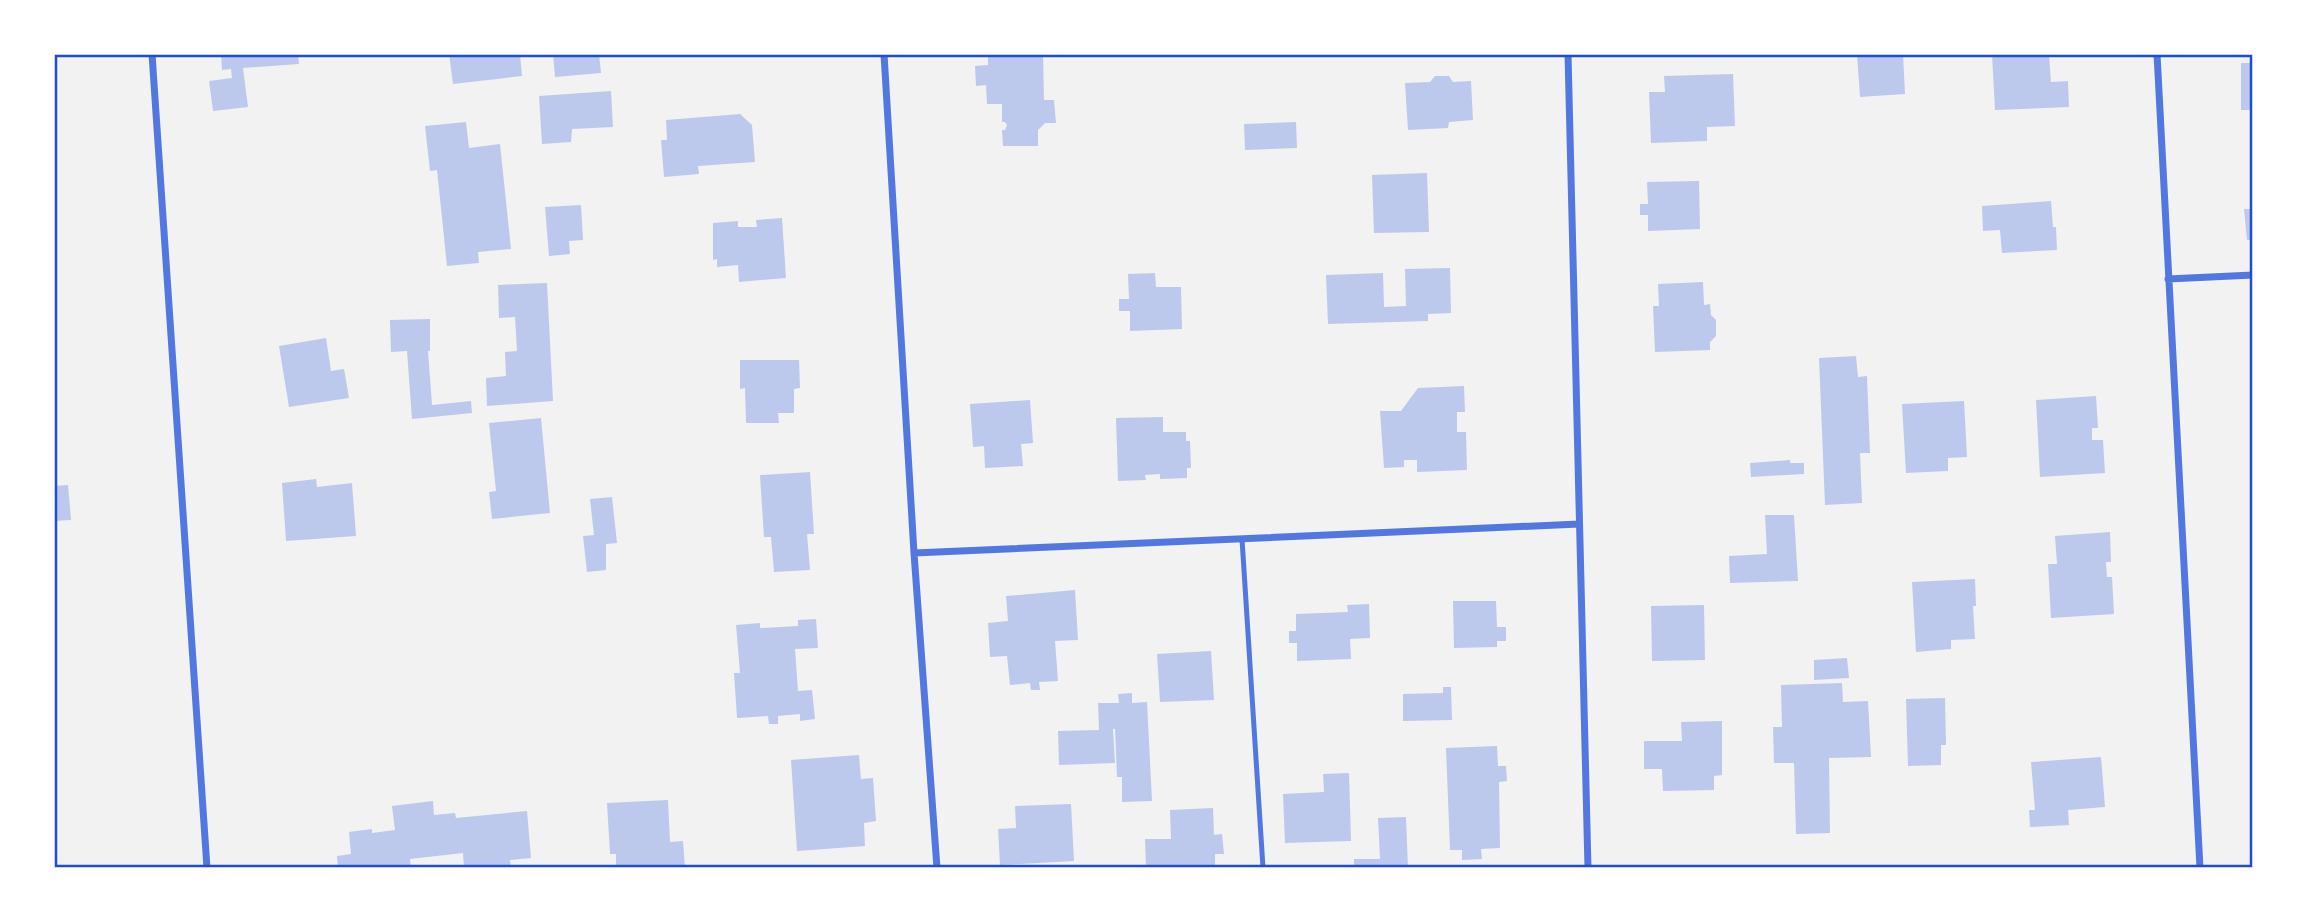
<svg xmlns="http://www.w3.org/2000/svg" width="2307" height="922" viewBox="0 0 2307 922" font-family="Overpass,sans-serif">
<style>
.building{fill:#bdc9ec}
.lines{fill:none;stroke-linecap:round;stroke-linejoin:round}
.service{stroke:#5277de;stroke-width:5}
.minor{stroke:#5277de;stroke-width:7}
.neatline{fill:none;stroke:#1d4ed8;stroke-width:2.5}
</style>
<rect width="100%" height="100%" fill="#f2f2f2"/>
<path class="building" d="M221 54H298L299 64 243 68 248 107 213 111 209 81 232 78 231 69 222 70Z
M449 54H520L522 76 453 84Z
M553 54H599L601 73 555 77Z
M988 54H1043L1044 100H1054L1056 123H1045L1038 130V146H1003L1002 130H1005L1007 125 1005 122H1002V104H987L986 85 976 86 975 66 988 65Z
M1857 54H1903L1905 94 1860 97Z
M1992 54H2049L2051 82 2068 81 2069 107 1995 110Z
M2241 63H2253V110H2241Z
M1733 74 1735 126 1707 127V141L1651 143 1649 92H1665L1664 76Z
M1435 76H1449L1453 82 1471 81 1473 120 1449 122 1448 128 1408 130 1405 83 1430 82Z
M611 91 613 127 572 129 571 142 542 144 539 96Z
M740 114 752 125 755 162 698 166 699 174 664 177 661 140H667L666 120Z
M466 122 469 148 500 144 511 249 478 252 479 263 447 266 437 170 430 171 425 126Z
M1296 122 1297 148 1245 150 1244 124Z
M1427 173 1429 232 1374 233 1372 175Z
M1699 181 1700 229 1648 231V215H1640V204H1648L1647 182Z
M2051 201 2053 227H2056L2057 250 2002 253 2000 230 1983 231 1982 206Z
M581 205 583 240 569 241 570 254 549 256 545 207Z
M2244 209H2253V240H2247Z
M782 218 786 278 739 282 738 265 717 267V259L713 260V223L738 221V227H757L756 220Z
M1450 268 1451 313 1428 314V321L1328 324 1326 275 1383 273 1384 307 1406 306 1405 269Z
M1155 273 1156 287H1181L1182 329 1130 331V311H1119V299H1129L1128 274Z
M1703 282 1704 305 1710 304 1711 315 1716 320V336L1710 342V350L1655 352 1653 306H1659L1658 284Z
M547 283 553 401 487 406 486 378 506 376 505 352 517 351 515 317 499 318 498 285Z
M430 319V351H428L432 405 471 401 472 413 412 419 407 351 391 352 390 320Z
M326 338 331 371 344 369 349 398 289 407 279 346Z
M1856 356 1858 377 1867 376 1870 453H1860L1862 503 1825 505 1819 358Z
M740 360H799L800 388 794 389V413H778L779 423H746L745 388 740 389Z
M1464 386 1465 412H1457V432H1466L1467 470 1417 472V460H1404V467L1384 468 1380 411H1401L1418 388Z
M2096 396 2098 428H2092V440H2103L2105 473 2040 477 2036 400Z
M1030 400 1033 443 1021 444 1023 466 985 468 984 446 973 447 970 404Z
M1964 401 1967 457 1948 458V471L1906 473 1902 404Z
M1163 417V432H1186V441H1190L1191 468H1187V478L1160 479V474L1145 475 1146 480 1118 481 1116 418Z
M541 418 550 513 492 519 489 492 496 491 489 423Z
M1790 460V463H1804V474L1751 477 1750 463Z
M810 472 814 534H807L810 570 774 572 771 537H764L760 475Z
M316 479 317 487 352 483 356 536 286 541 282 483Z
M68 485 71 520 54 521V486Z
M612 497 617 543 606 544V570L587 572 583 536 594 535 590 499Z
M1765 515H1794L1798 581 1730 583 1729 556 1767 554Z
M2110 532 2111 562H2106L2107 577H2112L2114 614 2051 618 2048 564H2057L2055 536Z
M1975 579 1976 606H1973L1975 639 1951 640V649L1916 652 1912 582Z
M1075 590 1078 640 1055 641 1058 681 1039 682 1040 690H1031L1030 683 1010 685 1007 656 990 657 988 623 1008 621 1006 596Z
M1453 601H1496L1497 627H1506V641H1497V647L1454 648Z
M1369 604 1370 638 1350 639 1351 659 1297 661V643H1289V631H1296V614L1348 612 1347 605Z
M1704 605 1705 660 1652 661 1651 606Z
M816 619 818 648 795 649 798 691 812 690 815 719 800 721V714L778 716V724H769L768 716 737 718 734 673H740L736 625 760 623V628L798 626V620Z
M1211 651 1214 700 1160 702 1157 654Z
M1847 658 1849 678 1814 680V660Z
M1842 683 1843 702 1868 701 1871 757 1829 758 1830 833 1796 834 1794 763H1774L1773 727H1782L1781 685Z
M1443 687H1451L1452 720 1403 721V694L1443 693Z
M1132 693V703L1147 702 1152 801 1122 802V777H1117L1115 729H1113L1115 763 1059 765 1058 731 1099 730 1098 703H1119L1118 694Z
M1945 698 1946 745H1941V765L1908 766 1906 699Z
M1722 721V775L1714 776V790L1663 791 1662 769H1644V741H1682L1681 722Z
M1497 746 1498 766H1506L1507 781 1499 782 1500 848 1481 849 1482 859 1462 860V850H1450L1446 748Z
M859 755 861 779 873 778 876 821 864 823 865 846 797 851 791 760Z
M2101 757 2105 807 2068 810 2069 825 2030 827 2029 810H2035L2031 762Z
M1349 773 1351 841 1285 843 1283 794 1324 792 1323 774Z
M668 800 670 842 683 841 685 868H616V854H610L607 803Z
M433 801 434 815 455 813 456 818 527 811 531 858 510 860 511 868H464L463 853 410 859 411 868H338L337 856 351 854 349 832 372 829V833L395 830 392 806Z
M1071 804 1074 861 1000 865 998 829 1016 828 1015 806Z
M1213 808 1214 835 1222 834 1224 854H1215V868H1146L1145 839H1171L1170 810Z
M1406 817 1408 868H1354V859H1380L1378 818Z"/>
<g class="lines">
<path class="service" d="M1242 539 1263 868"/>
<path class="minor" d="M152 54 207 868
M884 54 914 553 937 868
M1568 54 1588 868
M2157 54 2200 868
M2168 279 2253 275
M914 553 1579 524"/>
</g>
<rect width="2307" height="922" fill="none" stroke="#ffffff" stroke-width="112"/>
<rect x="56" y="56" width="2195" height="810" class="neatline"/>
</svg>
